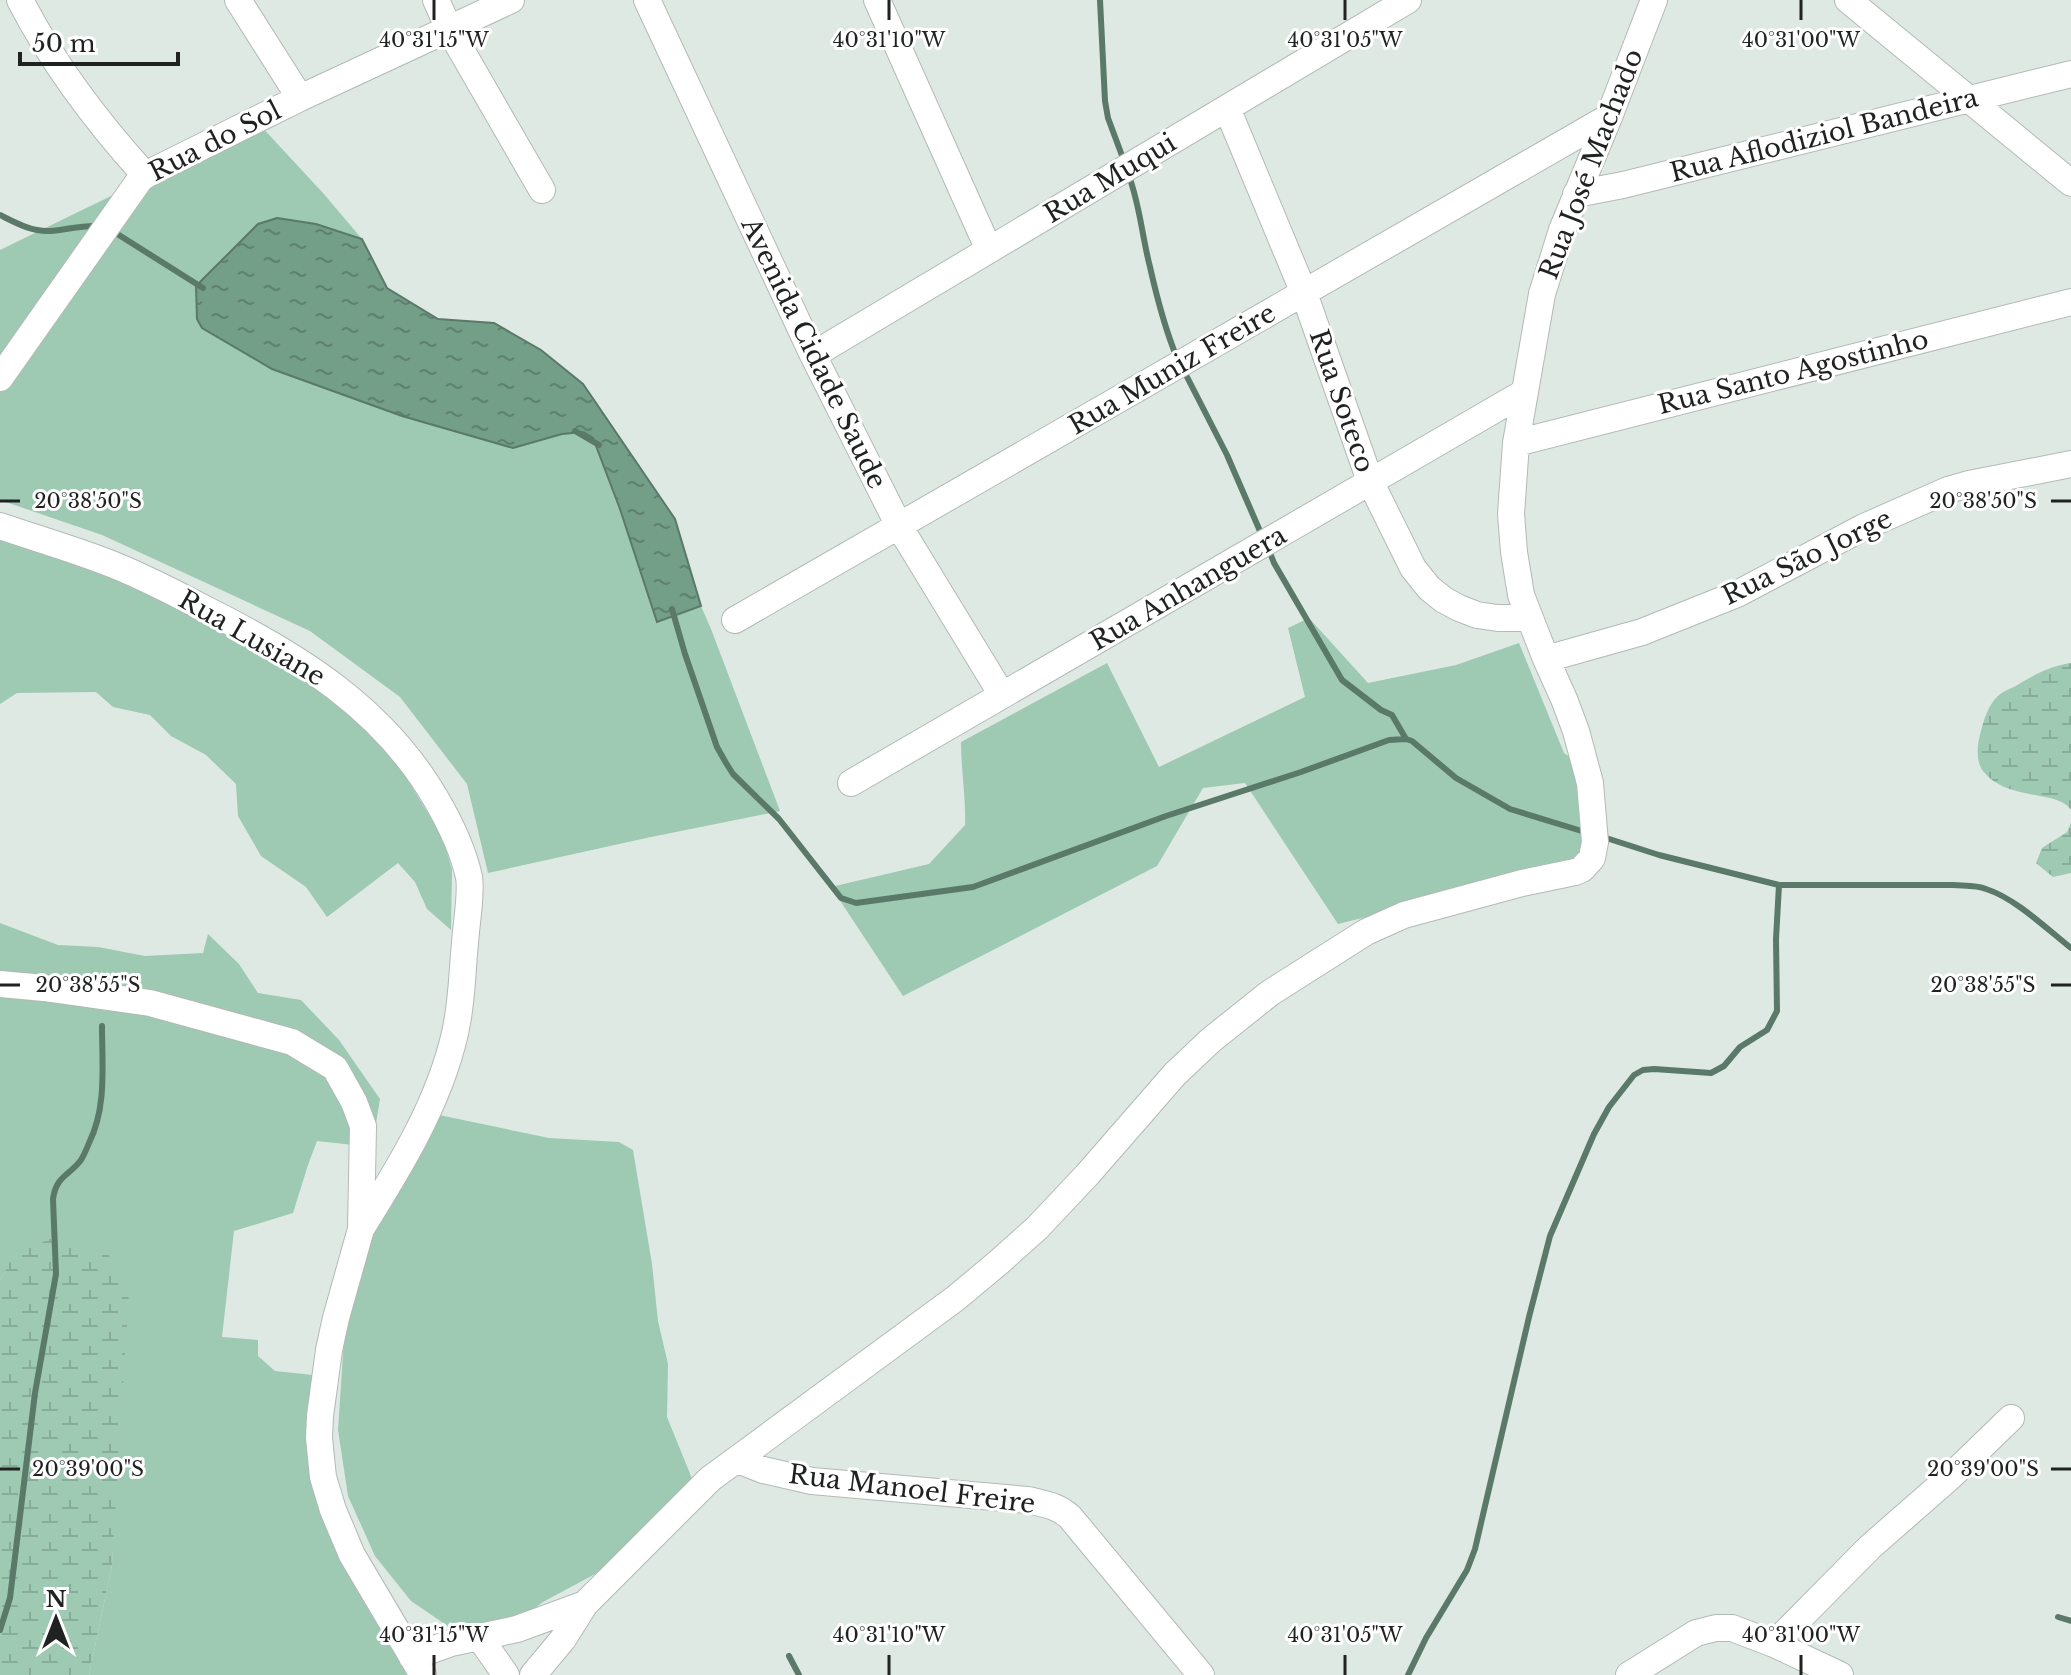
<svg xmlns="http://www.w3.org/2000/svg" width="2071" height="1675" viewBox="0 0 2071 1675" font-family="'Libre Baskerville',serif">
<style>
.green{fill:#9ec9b3}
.wetland{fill:url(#wetland-marsh)}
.water{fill:url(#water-ripples);stroke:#5a7969;stroke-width:2}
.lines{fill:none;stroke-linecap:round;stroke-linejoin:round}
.stream{stroke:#5a7969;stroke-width:6}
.minor-casing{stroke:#b1bab5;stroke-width:28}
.minor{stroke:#fff;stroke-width:26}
.ticks{fill:none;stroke:#1f2220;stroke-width:3}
.labels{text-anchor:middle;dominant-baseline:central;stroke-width:6;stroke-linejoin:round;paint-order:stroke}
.street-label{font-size:26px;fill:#1f2220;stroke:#fff}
.ticks-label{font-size:20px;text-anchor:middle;fill:#1f2220;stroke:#fff;stroke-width:6;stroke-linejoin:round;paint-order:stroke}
</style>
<defs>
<pattern id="wetland-marsh" width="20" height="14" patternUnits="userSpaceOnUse" patternTransform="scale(2)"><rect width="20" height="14" fill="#9ec9b3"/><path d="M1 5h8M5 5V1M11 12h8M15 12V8" fill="none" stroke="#88ac9a"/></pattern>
<pattern id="water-ripples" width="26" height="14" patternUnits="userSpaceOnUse" patternTransform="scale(2)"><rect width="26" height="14" fill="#739e88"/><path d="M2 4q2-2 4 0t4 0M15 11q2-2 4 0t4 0" fill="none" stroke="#5e806f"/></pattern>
</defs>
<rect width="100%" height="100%" fill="#dfe9e4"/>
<path class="green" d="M259 124 323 193 362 239 316 224H258L196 286 197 319 202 328 402 416 513 448 562 434 583 432 593 438 620 509 658 622 701 606 711 629 780 811 651 837 488 873 467 784 400 697 310 631 102 535 0 500V250Z
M0 540 94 569 189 612 294 669 383 739 443 838 452 870 451 930 427 909 415 882 398 863 327 917 306 887 261 856 238 816 236 784 206 755 171 736 150 715 113 707 96 692 17 693 0 704Z
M1309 618 1368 683 1456 665 1519 643 1564 753 1578 763 1588 829 1582 864 1338 924 1245 783 1203 788 1157 866 903 996 831 887 929 864 965 825C966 797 961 770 961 742L1107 663 1159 767 1305 697 1288 628Z
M0 923 58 945 98 947 145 956 203 953 208 934 239 964 258 993 301 1000 339 1040 380 1099 372 1147 317 1141 308 1165 293 1213 234 1231 222 1337 258 1340V1356L275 1371 313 1375 312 1444 414 1675H89L112 1565 117 1455 15 1254 0 1281Z
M439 1115 549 1138 619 1142 633 1150 652 1264 658 1321 668 1364 667 1417 695 1486 595 1574 543 1602 500 1634 458 1633 411 1601 375 1556 348 1496 338 1430 344 1339 364 1256 400 1178Z"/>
<path class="wetland" d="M2071 663V810C2058 789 2007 802 1983 771 1976 762 1977 746 1980 735 1983 722 1988 705 1998 696 2002 692 2009 689 2014 687 2035 675 2046 667 2071 663Z
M2071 823V873L2053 877 2036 863 2042 848 2067 832Z
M50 1239 104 1247 129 1290 112 1565 89 1675H0V1281L14 1254Z"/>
<path class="water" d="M277 218 316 224 362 239 387 288 438 319 494 323 541 350 583 384 675 519 701 606 657 622 620 509 593 438 583 432 562 434 513 448 402 416 272 369 202 328 197 319 196 286 258 224Z"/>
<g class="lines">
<path class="stream" d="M1100 0 1105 101 1108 118 1124 161
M1129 176C1140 206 1142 236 1150 267 1157 298 1165 329 1177 358
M0 215C16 223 32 232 50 231 66 230 81 225 97 226
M111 230 203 288
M1184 371 1227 455 1263 538
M575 431 599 445
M1268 548 1274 563 1342 680 1381 710 1392 715 1406 739 1412 741 1456 778 1510 809 1585 832
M672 609 685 654 717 747 726 763 733 774 779 819 841 898 856 903 973 887 1166 816 1301 772 1389 740 1406 739
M1600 836 1659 855 1779 885H1953C1964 886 1976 885 1986 889 2015 898 2047 929 2071 948
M2058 1617 2071 1621
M0 1630 10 1598 35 1393 56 1274 53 1199C56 1176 69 1176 81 1160 84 1155 87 1148 89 1143 107 1107 102 1065 102 1026
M789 1656 799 1675
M1408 1675 1426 1638 1467 1570 1475 1549 1529 1317 1550 1236 1594 1134 1609 1107 1634 1075 1643 1070 1654 1069 1711 1073 1724 1066 1740 1047 1767 1030 1777 1011 1776 939 1779 885"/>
<defs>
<path id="minor" d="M20 0C53 64 97 122 145 175
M238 0 300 98
M436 0 449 29 542 190
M647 0 813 355 899 526 1002 695
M877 0 989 250
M1848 0 2071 183
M1227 108 1304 293 1370 481 1413 568 1429 588 1444 600 1459 608 1477 615 1498 618H1530
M1576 194 1623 185 2071 74
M813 355 1408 0
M0 378 141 178 151 172 300 98 511 0
M1516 443 2071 302
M0 526C38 539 77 550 114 565 146 578 177 594 207 610 299 656 384 709 436 799 450 823 463 850 469 877 472 893 466 925 465 943 462 973 462 1004 455 1033 439 1104 399 1168 361 1229
M735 620 1609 117
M1546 659 1642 632 1737 594 1864 527 1948 490 1969 484 2071 464
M851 783 1525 392
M0 984 44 988 150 1003 292 1042 335 1068 354 1102 363 1126 361 1229 336 1318 329 1350 320 1416 319 1438 323 1477 333 1510 352 1555 423 1675
M738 1460 763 1470 812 1481 1028 1500C1045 1504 1058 1506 1070 1517L1201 1675
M480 1638 506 1675
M1774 1644 1870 1547 1951 1476 2011 1418
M412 1657 451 1643 517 1629 585 1604
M533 1675 563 1639 585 1604 710 1479 956 1298 999 1262 1037 1228 1087 1175 1175 1074 1211 1040 1270 993 1366 932 1404 915 1522 883 1575 872 1582 869 1592 858 1595 842 1590 783 1576 731 1564 699 1546 659 1521 595 1514 552 1511 514 1516 443 1542 294 1562 230 1609 117 1654 0
M1629 1675 1696 1633 1716 1628H1732L1774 1644 1840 1675"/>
</defs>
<use href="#minor" class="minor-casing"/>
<use href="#minor" class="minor"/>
</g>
<path class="ticks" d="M434 0V20M889 0V20M1345 0V20M1801 0V20M0 501H20M2051 501H2071M0 985H20M2051 985H2071M0 1469H20M2051 1469H2071M434 1655V1675M889 1655V1675M1345 1655V1675M1801 1655V1675"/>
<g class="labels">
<g class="street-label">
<text transform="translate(1824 135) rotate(-14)">Rua Aflodiziol Bandeira</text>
<text transform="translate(215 141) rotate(-27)">Rua do Sol</text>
<text transform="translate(1591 164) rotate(-69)">Rua José Machado</text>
<text transform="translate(1110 178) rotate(-31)">Rua Muqui</text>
<text transform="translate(814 353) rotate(64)">Avenida Cidade Saude</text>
<text transform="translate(1172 369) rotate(-30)">Rua Muniz Freire</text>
<text transform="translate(1793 372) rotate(-14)">Rua Santo Agostinho</text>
<text transform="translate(1342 401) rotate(71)">Rua Soteco</text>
<text transform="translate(1807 557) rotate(-26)">Rua São Jorge</text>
<text transform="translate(1188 588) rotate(-30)">Rua Anhanguera</text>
<text transform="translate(252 638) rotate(30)">Rua Lusiane</text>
<text transform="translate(912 1489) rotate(7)">Rua Manoel Freire</text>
</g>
</g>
<g class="ticks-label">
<text x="434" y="47">40°31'15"W</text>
<text x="889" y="47">40°31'10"W</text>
<text x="1345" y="47">40°31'05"W</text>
<text x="1801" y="47">40°31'00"W</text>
<text x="88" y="508">20°38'50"S</text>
<text x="1983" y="508">20°38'50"S</text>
<text x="88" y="992">20°38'55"S</text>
<text x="1983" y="992">20°38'55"S</text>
<text x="88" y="1476">20°39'00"S</text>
<text x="1983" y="1476">20°39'00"S</text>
<text x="434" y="1642">40°31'15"W</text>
<text x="889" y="1642">40°31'10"W</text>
<text x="1345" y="1642">40°31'05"W</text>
<text x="1801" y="1642">40°31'00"W</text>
</g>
<g transform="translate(56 1619)" stroke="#ffffff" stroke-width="6" paint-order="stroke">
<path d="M0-6L14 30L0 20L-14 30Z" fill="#1f2220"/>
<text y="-12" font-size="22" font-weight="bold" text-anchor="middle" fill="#1f2220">N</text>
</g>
<path d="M20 52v12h158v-12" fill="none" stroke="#1f2220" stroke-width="4"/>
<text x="32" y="52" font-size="24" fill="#1f2220" stroke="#ffffff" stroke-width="6" paint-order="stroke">50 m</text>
</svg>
